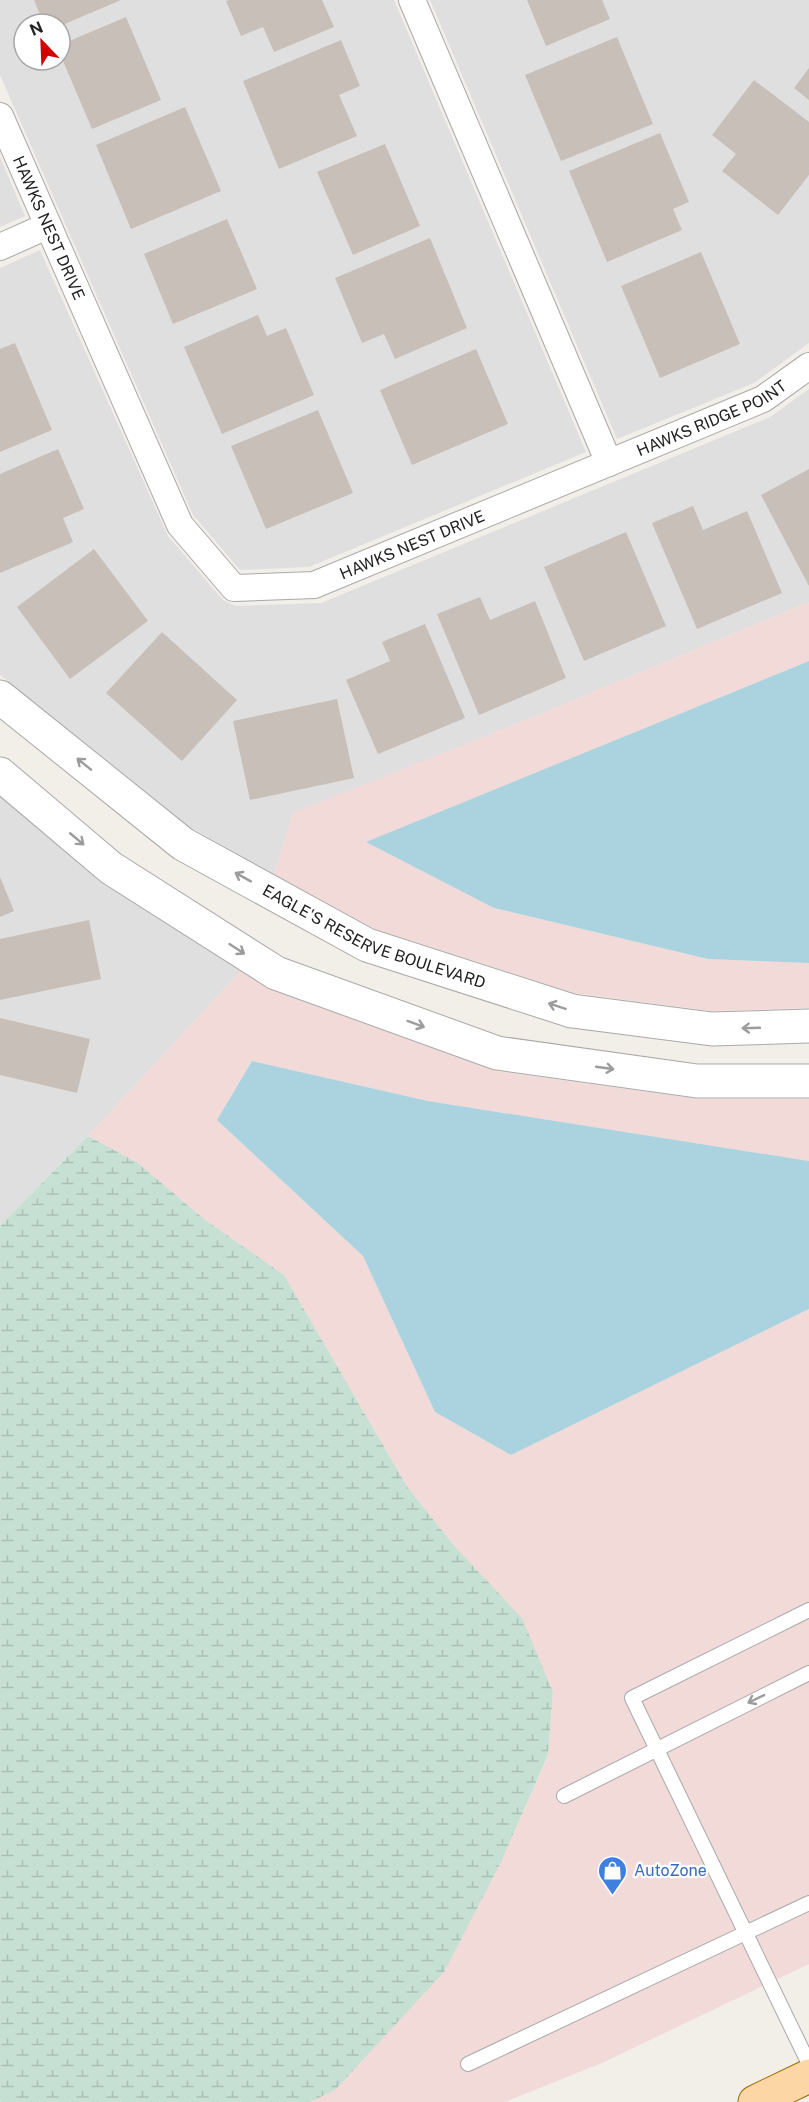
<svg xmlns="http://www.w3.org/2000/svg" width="809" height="2102" viewBox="0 0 809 2102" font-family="'Public Sans',sans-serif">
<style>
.residential{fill:#e0dfdf;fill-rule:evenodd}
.commercial{fill:#f2dad9}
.wetland{fill:url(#wetland-marsh)}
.water{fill:#aad3df}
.building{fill:#c7bfb8}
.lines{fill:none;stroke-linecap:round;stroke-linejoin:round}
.service-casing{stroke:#a9a9a9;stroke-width:16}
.minor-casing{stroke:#a9a9a9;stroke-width:28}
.tertiary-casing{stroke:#a9a9a9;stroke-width:35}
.primary-casing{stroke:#a06b00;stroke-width:35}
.service{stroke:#fff;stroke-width:14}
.minor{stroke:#fff;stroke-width:26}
.tertiary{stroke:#fff;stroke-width:33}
.primary{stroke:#fcd6a4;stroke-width:33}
.oneway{stroke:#9c9c9c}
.labels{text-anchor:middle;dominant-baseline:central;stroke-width:4.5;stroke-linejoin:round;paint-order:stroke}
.street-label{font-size:16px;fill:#222;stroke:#fff}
.shop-label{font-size:16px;fill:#366cbe;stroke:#fff;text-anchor:start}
</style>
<defs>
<pattern id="wetland-marsh" width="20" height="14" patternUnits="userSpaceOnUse" patternTransform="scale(1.5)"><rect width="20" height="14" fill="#c6e0d4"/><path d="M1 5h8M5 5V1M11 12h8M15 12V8" fill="none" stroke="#aac0b6"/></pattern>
</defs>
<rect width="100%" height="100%" fill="#f2efe9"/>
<path class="residential" d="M0 0H394L586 452 309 567 240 570 193 515 0 75ZM24 24H60V60H24Z
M430 0H809V343L754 383 617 439Z
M0 157 25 216 0 227Z
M40 250 168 536 223 600 236 606 321 603 770 417 809 389V602L548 711 294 813 274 874 191 828 0 675V268Z
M0 796 102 882 241 971 88 1136 0 1226Z"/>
<path class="commercial" d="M809 602V661L367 842 494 908 708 959 809 963V1008L711 1011 574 993 372 928 274 874 293 813 548 711Z
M241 971 272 990 497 1071 699 1099H809V1161L428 1101 252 1061 217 1120 363 1256 435 1412 511 1455 809 1309V1964L602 2063 505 2102H310L335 2090 502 1860 548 1756 553 1692 456 1548 408 1488 284 1275 204 1219 138 1163 88 1136Z"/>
<path class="wetland" d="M88 1136 138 1163 204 1219 284 1275 408 1488 456 1548 522 1618 553 1692 548 1755 502 1860 444 1972 335 2090 310 2102H0V1226Z"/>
<path class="water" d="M809 661V963L708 959 494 908 366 842Z
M252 1061 428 1101 809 1161V1309L511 1455 435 1412 363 1256 217 1120Z"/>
<path class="building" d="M34 0H121L60 26V24H44Z
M230 0H322L334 27 274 52 263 27 241 36 226 1Z
M527 0H602L610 19 546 46Z
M126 17 161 100 92 129 60 54V45Z
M617 37 653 124 561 161 525 75Z
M341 40 360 86 339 95 357 136 279 169 243 81Z
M809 68V100L794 88Z
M754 80 809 122V175L778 215 722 171 736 154 712 135Z
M185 107 221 191 131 229 96 145Z
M660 133 689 202 673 209 682 230 607 262 569 171Z
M385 144 420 226 353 255 317 172Z
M227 219 257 289 173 324 144 254Z
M430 238 467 328 395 359 384 334 362 343 335 278Z
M701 252 740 344 660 378 621 286Z
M258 315 267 336 286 328 314 395 222 434 184 347Z
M15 343 52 430 0 452V349Z
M476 349 508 424 412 465 380 390Z
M318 410 353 493 266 529 231 446Z
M58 449 84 509 63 518 73 542 0 573V474Z
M809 469V586L761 495Z
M693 506 703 530 747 511 782 593 697 629 652 523Z
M626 532 666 626 584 661 544 567Z
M94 549 148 621 70 679 17 607Z
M480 597 490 620 535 601 566 678 479 715 437 614Z
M425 624 465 718 378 754 346 680 390 661 382 642Z
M162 632 237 700 182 761 106 693Z
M337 699 354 778 250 800 233 721Z
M0 877 14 911 0 917Z
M89 920 101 979 0 1000V939Z
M0 1018 90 1039 77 1093 0 1075Z"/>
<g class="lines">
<defs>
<path id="service" d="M809 1610 632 1698 809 2064
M564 1796 809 1673
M468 2064 809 1903"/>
<g id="minor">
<path d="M412 0 609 463"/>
<path id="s1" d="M0 116 180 525 234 588 314 585 763 399 809 366"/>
<path d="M0 247 47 226"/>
</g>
<g id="tertiary">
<path id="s2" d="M0 697 183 844 367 945 572 1011 712 1029 809 1026"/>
<path d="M0 774 111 868 276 973 497 1053 697 1081H809"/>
</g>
<path id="primary" d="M755 2102 809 2076"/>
</defs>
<use href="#service" class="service-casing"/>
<use href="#minor" class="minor-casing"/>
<use href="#tertiary" class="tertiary-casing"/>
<use href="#primary" class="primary-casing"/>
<use href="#service" class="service"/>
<use href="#minor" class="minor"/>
<use href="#tertiary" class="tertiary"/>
<use href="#primary" class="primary"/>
</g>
<defs><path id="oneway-shaft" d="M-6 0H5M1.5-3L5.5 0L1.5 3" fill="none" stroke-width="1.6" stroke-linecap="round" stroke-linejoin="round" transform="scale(1.5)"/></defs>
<g class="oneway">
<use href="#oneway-shaft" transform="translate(84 764) rotate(-141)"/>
<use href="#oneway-shaft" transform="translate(77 839) rotate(40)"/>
<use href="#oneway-shaft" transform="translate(243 877) rotate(-151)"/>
<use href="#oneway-shaft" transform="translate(237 949) rotate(33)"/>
<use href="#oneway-shaft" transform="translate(557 1006) rotate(-162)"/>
<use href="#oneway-shaft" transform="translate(416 1024) rotate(20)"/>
<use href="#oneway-shaft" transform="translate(751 1028) rotate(178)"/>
<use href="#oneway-shaft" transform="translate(605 1068) rotate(8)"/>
<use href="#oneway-shaft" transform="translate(756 1699) rotate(154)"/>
</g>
<defs>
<symbol id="shop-pin" viewBox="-11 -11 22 30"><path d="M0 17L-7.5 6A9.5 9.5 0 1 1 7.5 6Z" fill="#3f7fe0" stroke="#fff"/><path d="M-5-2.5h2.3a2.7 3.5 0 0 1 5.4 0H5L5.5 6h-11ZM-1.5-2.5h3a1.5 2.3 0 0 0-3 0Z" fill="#fff"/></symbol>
</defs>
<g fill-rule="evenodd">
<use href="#shop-pin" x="596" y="1854" width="33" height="45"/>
</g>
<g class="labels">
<g class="street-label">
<text stroke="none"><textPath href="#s1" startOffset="122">HAWKS NEST DRIVE</textPath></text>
<text stroke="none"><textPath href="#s1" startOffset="1041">HAWKS RIDGE POINT</textPath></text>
<text stroke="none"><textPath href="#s1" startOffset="716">HAWKS NEST DRIVE</textPath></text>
<text stroke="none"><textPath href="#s2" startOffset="448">EAGLE'S RESERVE BOULEVARD</textPath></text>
</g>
<g class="shop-label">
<text x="634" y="1870">AutoZone</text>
</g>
</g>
<g transform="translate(42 42) rotate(337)"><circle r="28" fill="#ffffff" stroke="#a7a7a7" stroke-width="1.5"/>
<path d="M0-4.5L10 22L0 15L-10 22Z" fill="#d40000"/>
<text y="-9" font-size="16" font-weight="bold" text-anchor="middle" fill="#222222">N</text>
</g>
</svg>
